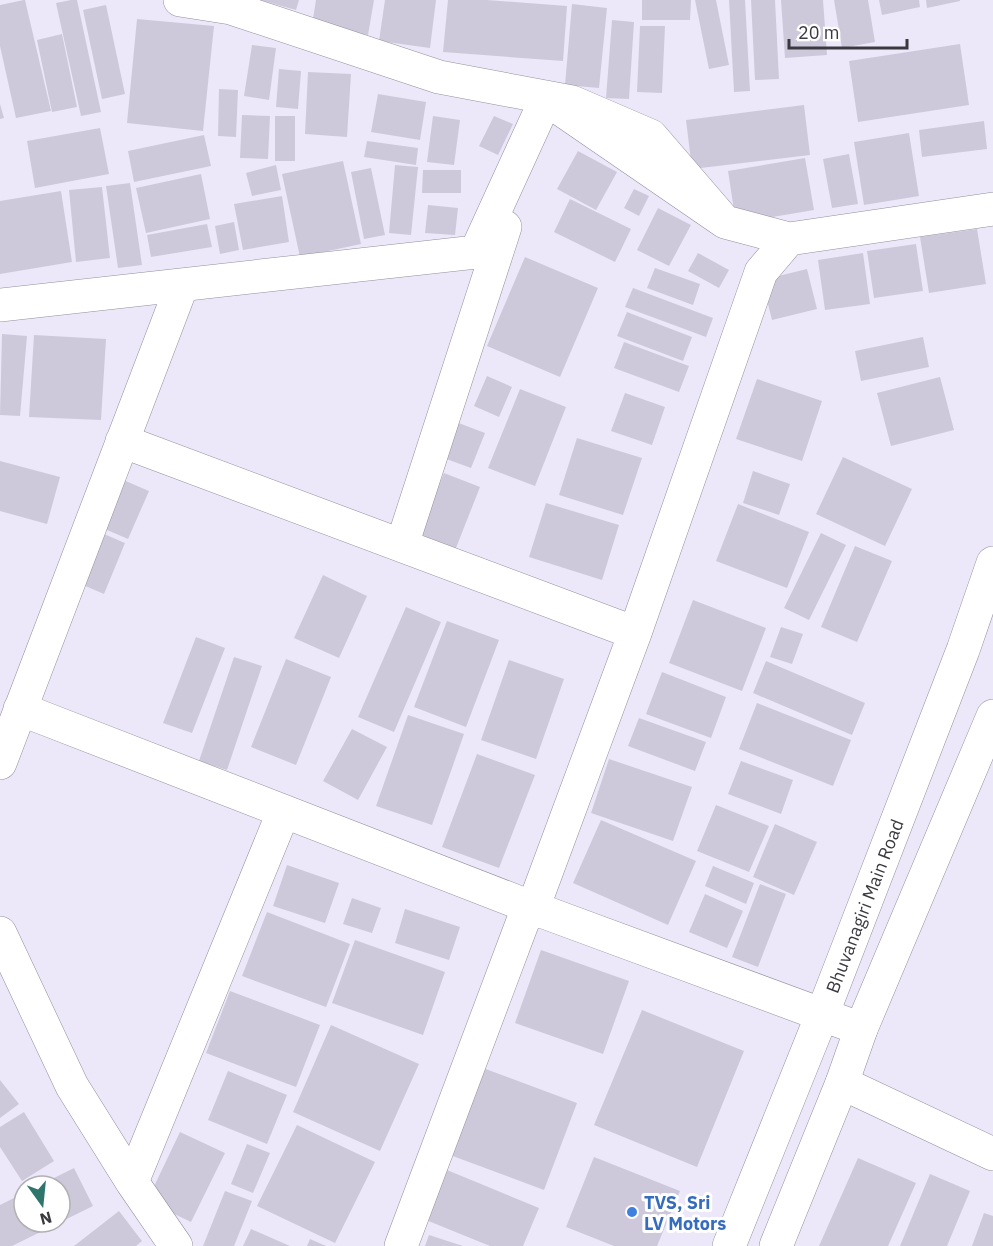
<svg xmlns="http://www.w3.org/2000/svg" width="993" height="1246" viewBox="0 0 993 1246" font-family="'IBM Plex Sans',sans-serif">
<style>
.building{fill:#cec9da}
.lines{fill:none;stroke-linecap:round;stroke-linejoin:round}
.minor-casing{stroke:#938f9f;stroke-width:34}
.primary-casing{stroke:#938f9f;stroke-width:34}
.minor{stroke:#fff;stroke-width:33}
.primary{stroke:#fff;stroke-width:33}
.shop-dot{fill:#3f7fe0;stroke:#fff;stroke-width:2}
.labels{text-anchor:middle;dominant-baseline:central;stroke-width:6;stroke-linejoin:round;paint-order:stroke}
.street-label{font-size:18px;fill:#3b3940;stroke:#fff}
.shop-label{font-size:18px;font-weight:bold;fill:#366cbe;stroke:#fff;text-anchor:start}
</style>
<rect width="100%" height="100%" fill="#ece8f9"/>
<path class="building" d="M24 0H25L51 111 16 118 0 46V5Z
M71 0H77L101 112 81 116 56 3Z
M260 0H299L296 10Z
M316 0H374L368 35 312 25Z
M385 0H436L430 48 379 41Z
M448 0H487L567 6 563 61 443 52Z
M642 0H691L690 20H642Z
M695 0H716L729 65 709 69Z
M729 0H745L750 91 734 92Z
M751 0H775L779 79 755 80Z
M781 0H823L827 55 785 58Z
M834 0H868L875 42 842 48Z
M879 0H919L920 7 882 15Z
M926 0H960V1L927 8Z
M572 4 607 8 599 88 565 85Z
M106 5 125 94 102 99 83 10Z
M137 19 214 26 203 131 127 123Z
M612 20 634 22 629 99 606 98Z
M640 26H665L662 93 637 92Z
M62 34 77 107 52 112 37 40Z
M960 44 969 105 858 122 849 61Z
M252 45 276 48 269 100 244 96Z
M279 69 301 71 298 109 276 107Z
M308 72 351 74 347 137 305 134Z
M219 89 238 90 236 137 218 136Z
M378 94 426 102 420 140 371 132Z
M0 104 4 118 0 119Z
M804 105 810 155 692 169 686 120Z
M242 115 270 116 268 159 240 158Z
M275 116H295V161H275Z
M433 116 460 120 454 165 427 162Z
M494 116 513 124 498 155 479 146Z
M984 121 987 149 922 157 919 130Z
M100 128 109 174 35 188 27 141Z
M909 133 919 196 864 205 854 142Z
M204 135 211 166 134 182 128 151Z
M367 141 418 148 416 165 364 157Z
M578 151 617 172 596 210 557 189Z
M849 154 858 204 832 208 823 159Z
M805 158 814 210 736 223 728 171Z
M343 161 361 244 300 257 282 174Z
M276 165 281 190 252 196 246 173Z
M395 165 418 167 411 235 389 233Z
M371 168 385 235 364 239 351 172Z
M423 170H461V193H422Z
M201 174 210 219 146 233 136 188Z
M130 183 142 265 118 268 106 186Z
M102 187 110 258 76 262 69 190Z
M634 189 649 196 639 216 624 208Z
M61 191 72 262 0 274V201Z
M282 196 289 242 243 250 234 204Z
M570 199 631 229 615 262 554 232Z
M428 205 458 208 455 235 425 233Z
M658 208 691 225 669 266 637 250Z
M234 222 239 250 220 254 215 226Z
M207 224 212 247 151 257 147 235Z
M977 229 986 284 929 293 920 237Z
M916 244 923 291 874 298 867 251Z
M698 253 729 270 719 288 688 271Z
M863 253 870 304 825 310 818 260Z
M525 257 598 288 560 377 487 346Z
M655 268 700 284 693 305 647 288Z
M807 269 817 309 772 320 762 280Z
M633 288 713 318 706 337 625 307Z
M627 312 692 337 683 361 617 336Z
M2 334 27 336 20 416 0 415Z
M34 335 106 339 101 420 29 417Z
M923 337 929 367 861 381 855 351Z
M624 342 689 366 679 392 614 368Z
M487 376 512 387 499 417 474 406Z
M940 377 954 430 891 446 877 393Z
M757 379 822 401 802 461 736 439Z
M520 389 566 407 535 486 488 468Z
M625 393 665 407 652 445 611 431Z
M456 422 485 433 471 468 441 457Z
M577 438 642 458 623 515 559 495Z
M843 457 912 489 885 546 816 514Z
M0 461 60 477 47 524 0 511Z
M753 471 790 484 779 515 743 503Z
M444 473 480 487 454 553 418 538Z
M121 479 149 491 128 539 100 527Z
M546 503 619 525 602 580 529 557Z
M738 504 809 532 787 588 716 561Z
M97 531 125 543 104 594 76 582Z
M821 533 846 545 809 620 784 608Z
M855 546 892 561 857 642 821 627Z
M323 575 367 596 339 658 294 638Z
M693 600 766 628 742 691 669 663Z
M406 607 441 622 394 732 358 717Z
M447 621 499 640 466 727 414 707Z
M781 627 803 634 792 664 770 657Z
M196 637 225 648 192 733 163 723Z
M234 657 262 666 227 770 199 761Z
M286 659 331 677 296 765 251 747Z
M509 660 564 679 536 759 481 740Z
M766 661 865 703 852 735 753 693Z
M662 672 726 697 711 738 646 714Z
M757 703 851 740 833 786 739 749Z
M408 715 464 734 432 825 376 806Z
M639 718 706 742 695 771 628 746Z
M352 729 387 747 358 800 323 781Z
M477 754 535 775 499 868 442 847Z
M609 759 692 787 673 841 591 813Z
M741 761 793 780 781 814 728 794Z
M716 805 769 826 749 872 697 851Z
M601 820 696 861 668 925 573 883Z
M775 824 817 842 794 895 753 877Z
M287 865 339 883 325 923 273 906Z
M713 866 754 883 746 904 705 886Z
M760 884 786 894 758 967 732 957Z
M705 894 743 911 727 948 689 932Z
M352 898 381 908 372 933 343 924Z
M405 909 460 927 449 960 395 943Z
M267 912 350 944 326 1007 242 976Z
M355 940 445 972 423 1035 332 1003Z
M541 950 629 981 603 1054 515 1023Z
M230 991 320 1025 296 1087 206 1053Z
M642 1010 744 1051 697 1167 594 1125Z
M331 1025 419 1064 380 1151 293 1112Z
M483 1068 577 1103 544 1190 450 1155Z
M228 1071 287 1095 267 1144 208 1120Z
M0 1080 19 1104 0 1118Z
M24 1112 54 1161 22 1181 0 1147V1127Z
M297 1125 375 1162 335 1243 257 1206Z
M180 1132 225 1153 191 1222 147 1201Z
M247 1144 270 1153 253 1193 231 1184Z
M594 1157 680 1191 657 1246H614L566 1227Z
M858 1158 916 1183 888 1246H819Z
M74 1168 93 1206 12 1246H0V1205L24 1193V1222H60V1186H38Z
M447 1170 539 1208 523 1246H490L426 1220Z
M930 1174 970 1191 947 1246H900Z
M225 1191 252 1201 234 1246H203Z
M119 1211 142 1241 136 1246H74Z
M984 1213 993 1216V1246H972Z
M251 1229 290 1246H243Z
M429 1235 463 1246H425Z
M310 1239 326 1246H307Z"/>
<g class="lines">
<defs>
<path id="minor" d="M180 0 231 8 439 77 572 102 651 136 725 222 789 239
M0 305 476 252 546 99 725 222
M122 441 635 633
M402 545 505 227
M20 709 533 908 861 1029
M0 763 182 285
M0 933 72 1086 132 1182 176 1246
M842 1083 993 1154
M132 1182 283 813
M401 1246 523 921 533 908 635 633 761 272 789 239 993 209"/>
<g id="primary">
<path id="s1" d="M729 1246 822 1015 963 650 993 563"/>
<path d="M776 1246 842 1083 861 1029 993 716"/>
</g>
</defs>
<use href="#minor" class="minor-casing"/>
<use href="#primary" class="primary-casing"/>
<use href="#minor" class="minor"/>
<use href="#primary" class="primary"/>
</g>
<circle class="shop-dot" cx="632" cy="1212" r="6"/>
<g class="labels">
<g class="street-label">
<text stroke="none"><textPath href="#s1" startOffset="366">Bhuvanagiri Main Road</textPath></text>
</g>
<g class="shop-label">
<text x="644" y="1202">TVS, Sri<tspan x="644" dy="21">LV Motors</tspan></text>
</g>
</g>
<g transform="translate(42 1204) rotate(165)"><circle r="28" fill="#ffffff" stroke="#b1b0b3" stroke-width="1.5"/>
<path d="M0-4.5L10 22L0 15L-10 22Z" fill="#2e756c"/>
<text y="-9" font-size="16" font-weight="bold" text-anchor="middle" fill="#3b3940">N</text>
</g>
<path d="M789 39v9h118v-9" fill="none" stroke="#3b3940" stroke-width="3"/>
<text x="798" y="39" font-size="18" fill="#3b3940" stroke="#ffffff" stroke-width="4.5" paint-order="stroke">20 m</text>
</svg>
